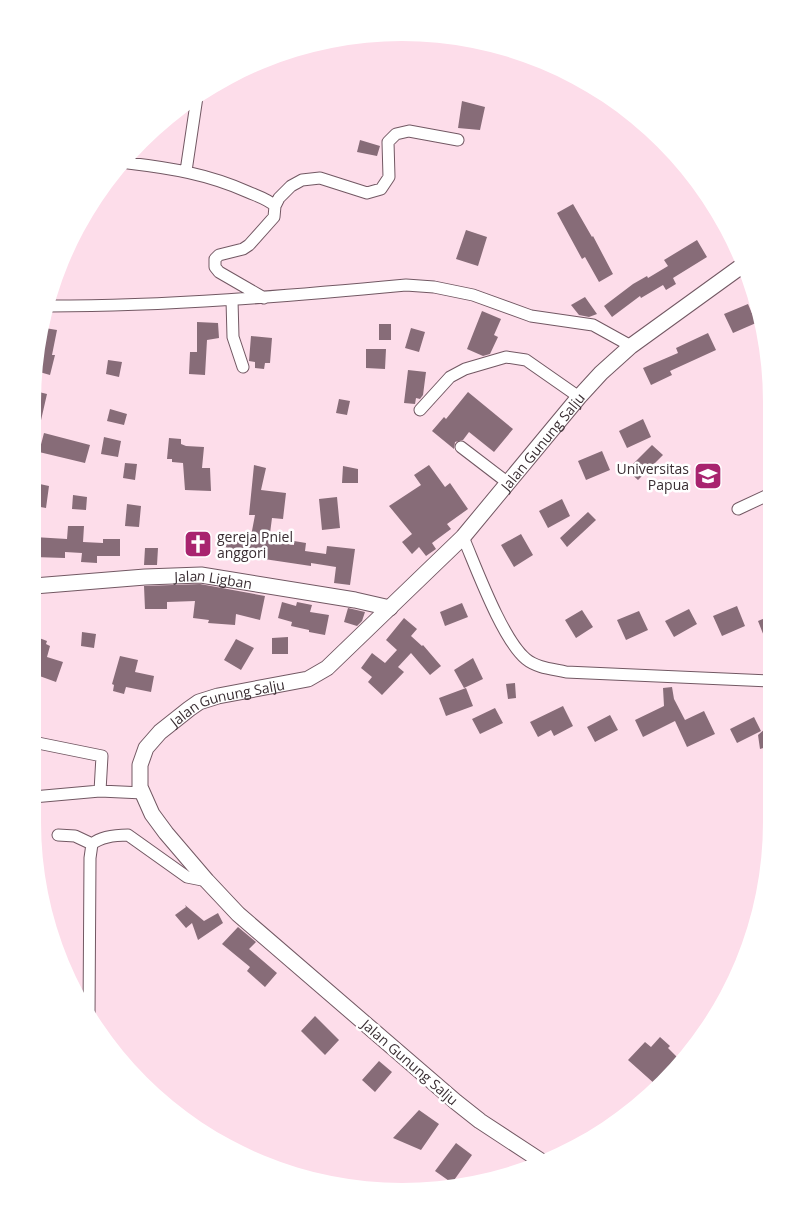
<svg xmlns="http://www.w3.org/2000/svg" width="804" height="1224" viewBox="0 0 804 1224" font-family="'Open Sans',sans-serif">
<style>
.building{fill:#876c78}
.lines{fill:none;stroke-linecap:round;stroke-linejoin:round}
.minor-casing{stroke:#725863;stroke-width:13}
.major-casing{stroke:#725863;stroke-width:17}
.minor{stroke:#fff;stroke-width:11}
.major{stroke:#fff;stroke-width:15}
.labels{text-anchor:middle;dominant-baseline:central;stroke-width:5;stroke-linejoin:round;paint-order:stroke}
.street-label{font-size:14px;fill:#3a2e33;stroke:#fff}
.poi-label{font-size:14px;fill:#3a2e33;stroke:#fff;text-anchor:end}
</style>
<rect width="100%" height="100%" fill="#fdddea"/>
<path class="building" d="M462 101 485 107 480 130 458 128Z
M360 140 380 146 377 156 357 152Z
M573 204 592 237 593 236 613 274 599 282 585 257 582 259 557 213Z
M466 230 487 237 478 266 456 259Z
M697 240 707 257 673 278 676 284 666 290 663 285 641 298 640 296 612 317 604 306 633 284 647 276 648 278 668 266 664 260Z
M585 297 597 314 589 317 579 315 571 305Z
M748 304 756 323 733 333 724 314Z
M482 311 501 319 494 335 498 337 490 354 483 356 467 349Z
M197 322 218 323 219 338 207 340 205 375 189 374 190 352H197Z
M379 324H391V340H379Z
M45 328 57 330 52 355H55L50 375 36 371 38 352H41Z
M411 328 425 332 419 352 405 348Z
M708 333 716 350 670 371 672 375 651 385 643 368 678 353 676 348Z
M251 336 272 338 270 363H265L264 369 255 368V362L249 361Z
M366 349H386L385 369 366 368Z
M108 360 122 362 119 377 106 374Z
M408 370 426 372 423 395 420 399 416 398 415 404 404 403Z
M35 391 47 394 39 429 35 428Z
M468 392 513 429 494 452 469 432 463 440 455 442 454 449 432 431 444 417 446 419Z
M339 399 350 401 347 415 336 413Z
M110 409 127 414 124 425 107 421Z
M643 419 651 437 627 448 619 431Z
M44 433 90 445 85 463 39 452Z
M104 437 121 441 118 457 101 454Z
M169 438 181 439V444L186 446 204 447 202 468H210L211 491 185 490 183 463 172 462V459H167Z
M652 445 663 455 638 480 627 470Z
M602 451 610 470 586 480 578 461Z
M125 463 137 464 135 480 123 478Z
M254 465 266 468 261 490 286 493 283 519 272 518 269 541 294 545V541L306 543 305 551 326 554 327 546 355 549 350 585 334 583 336 567 311 563V566L225 553 228 533 251 536 255 515H249Z
M429 465 445 487 450 483 468 509 447 524 451 529 432 543 436 549 426 556 419 547 412 554 402 542 412 534 389 506 421 485 414 475Z
M343 466 358 469V483H342Z
M35 483 49 486 46 508 35 506Z
M73 495 87 497 86 510 72 509Z
M337 497 340 528 322 530 319 499Z
M562 499 570 516 548 528 539 511Z
M127 504 141 506 139 527 125 526Z
M588 512 596 520 567 547 560 538Z
M68 526H84L83 542 103 543V539H120V556H97V563L81 562 82 553 65 552V558L34 557V537L67 539Z
M521 534 533 555 514 567 501 545Z
M145 548H158L157 565H144Z
M200 584 265 596 260 620 236 614 235 625 208 623 209 620 193 618 195 601 167 602V609H145L144 586Z
M282 602 296 606 297 602 312 605 310 612 329 615 325 635 309 632V630L291 626 292 622 278 618Z
M462 603 468 617 445 626 440 612Z
M737 606 745 626 722 636 713 616Z
M348 608 365 612 362 621 357 626 344 622Z
M689 609 697 624 674 637 665 621Z
M582 610 593 627 576 638 565 620Z
M639 611 648 630 626 640 617 620Z
M770 616 769 649 758 621Z
M404 618 417 629 411 636 422 646 423 645 441 666 430 675 411 653 398 667 404 672 382 695 368 682 372 677 361 668 372 653 385 663 397 650 386 640Z
M82 632 96 634 94 648 81 646Z
M34 636 47 641 46 644 50 646 47 657 63 662 56 682 34 674Z
M288 637V654H272V638Z
M236 639 254 648 241 670 224 660Z
M120 656 138 660 135 672 154 676 151 692 126 687 124 694 113 691 114 685 112 684Z
M473 658 483 679 464 688 454 670Z
M515 683 516 698 508 699 506 684Z
M672 687 674 699 685 720 704 711 715 734 687 747 675 721 643 737 635 720 664 706 663 688Z
M466 688 473 706 446 716 439 698Z
M563 706 573 726 554 736 551 730 538 737 530 722Z
M495 708 503 723 480 734 472 719Z
M610 715 618 730 595 742 587 727Z
M754 717 761 731 737 743 730 729Z
M766 728 769 737V746L760 749 758 735Z
M185 905 204 921 218 913 223 923 198 940 192 923 186 928 175 915 186 907Z
M238 927 256 942 249 949 277 973 265 987 247 971 250 967 222 944Z
M315 1016 339 1040 325 1055 301 1031Z
M660 1037 670 1046 668 1048 682 1062 680 1066 656 1085 628 1060 645 1042 651 1047Z
M379 1061 392 1072 375 1092 362 1080Z
M419 1110 439 1124 421 1150 393 1138Z
M456 1143 472 1155 452 1183 435 1171Z"/>
<g class="lines">
<defs>
<path id="minor" d="M129 154 128 163C170 168 208 174 248 192 257 196 268 199 275 206
M186 171 197 97
M264 298 219 272 215 267V259L219 255 243 249 249 245 274 217 275 206 279 198 291 186 302 180 320 178 367 193 381 189 389 177 388 142 396 134 409 131 458 140
M232 300 233 337 243 367
M50 306C169 306 288 296 406 285L434 287 473 295 531 316 593 325 631 346
M420 410 450 377 465 369 506 357 526 360 579 397
M461 447 508 483
M738 509 770 494
M463 537C476 567 502 639 526 659 537 668 553 669 566 672L769 681
M33 742 102 756 100 791
M33 797 100 791 143 793
M58 835 75 836 92 844
M89 1016 90 858 92 844C102 836 116 835 128 835L187 877 207 881"/>
<g id="major">
<path id="s1" d="M34 586 145 577 201 575 355 600 390 608"/>
<path id="s2" d="M541 1161 480 1121 456 1102 238 914 207 881 166 833 152 814 140 787V765L146 748 160 732 189 709 199 702 218 696 308 679 327 668 463 537 579 397 601 373 631 346 743 265"/>
</g>
</defs>
<use href="#minor" class="minor-casing"/>
<use href="#major" class="major-casing"/>
<use href="#minor" class="minor"/>
<use href="#major" class="major"/>
</g>
<defs>
<symbol id="university-square" viewBox="-11 -11 22 22"><rect x="-9" y="-9" width="18" height="18" rx="4" fill="#a8246f" stroke="#fff"/><path d="M0-5L7-2L0 1L-7-2ZM-4 1L0 2.5L4 1V4Q0 6-4 4Z" fill="#fff"/></symbol>
<symbol id="church-square" viewBox="-11 -11 22 22"><rect x="-9" y="-9" width="18" height="18" rx="4" fill="#a8246f" stroke="#fff"/><path d="M-1.2-6h2.4v3.5h3.3v2.4h-3.3V6h-2.4V-.1h-3.3v-2.4h3.3Z" fill="#fff"/></symbol>
</defs>
<g fill-rule="evenodd">
<use href="#university-square" x="692" y="460" width="32" height="32"/>
<use href="#church-square" x="182" y="528" width="32" height="32"/>
</g>
<g class="labels">
<g class="street-label">
<text stroke="none"><textPath href="#s2" startOffset="1110">Jalan Gunung Salju</textPath></text>
<text stroke="none"><textPath href="#s1" startOffset="180">Jalan Ligban</textPath></text>
<text stroke="none"><textPath href="#s2" startOffset="690">Jalan Gunung Salju</textPath></text>
<text transform="translate(410 1062) rotate(41)">Jalan Gunung Salju</text>
</g>
<g class="poi-label">
<text x="689" y="468">Universitas<tspan x="689" dy="16">Papua</tspan></text>
<text x="217" y="536" text-anchor="start">gereja Pniel<tspan x="217" dy="16">anggori</tspan></text>
</g>
</g>
<path d="M0 0H804V1224H0ZM402 41H402A361 361 0 0 1 763 402V822A361 361 0 0 1 402 1183H402A361 361 0 0 1 41 822V402A361 361 0 0 1 402 41Z" fill="#fff" fill-rule="evenodd"/>
</svg>
